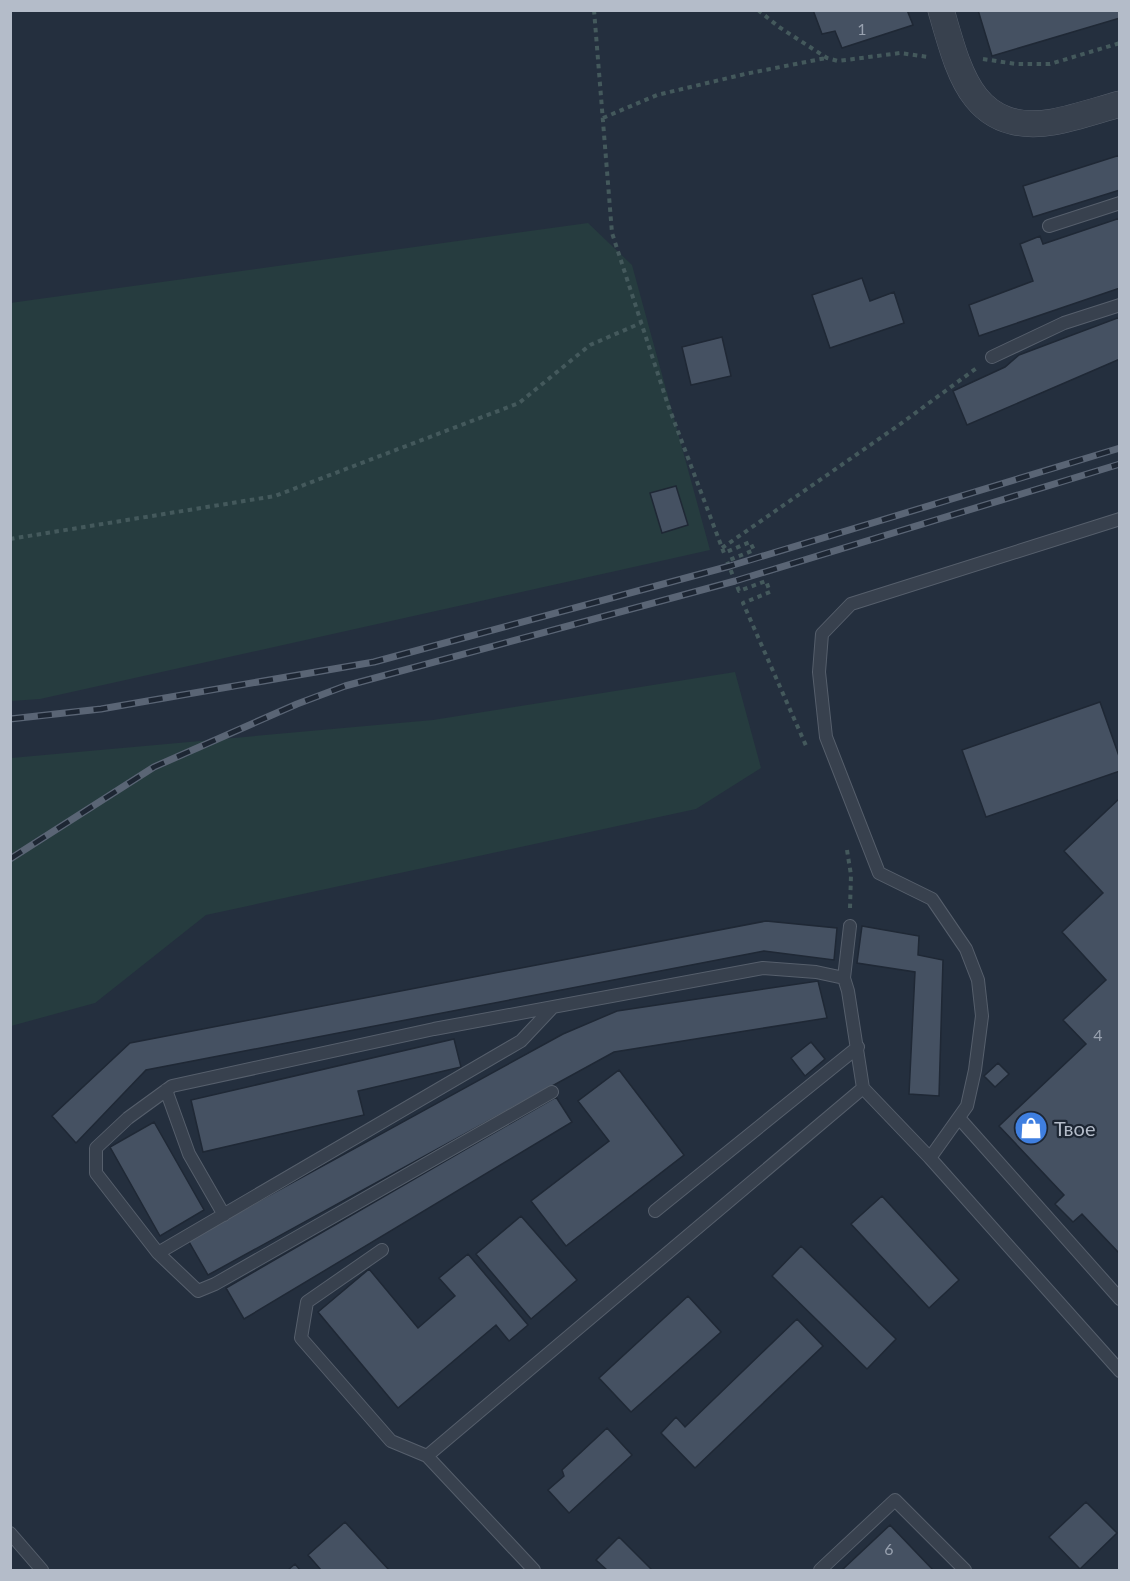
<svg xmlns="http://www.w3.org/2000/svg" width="1130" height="1581" viewBox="0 0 1130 1581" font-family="Lato,sans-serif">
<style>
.green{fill:#263c3f}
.building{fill:#455162;stroke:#1f2835;stroke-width:1.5}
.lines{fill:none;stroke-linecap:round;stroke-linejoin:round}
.service-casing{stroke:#565f6c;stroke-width:14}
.minor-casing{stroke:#565f6c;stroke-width:27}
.path{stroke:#44595c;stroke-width:4;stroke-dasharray:4.5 4.5;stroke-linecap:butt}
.service{stroke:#38414e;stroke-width:12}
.minor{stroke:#38414e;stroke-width:26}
.rail-casing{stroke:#5a6575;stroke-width:7}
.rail{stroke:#1d2633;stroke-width:4.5;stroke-dasharray:14;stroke-linecap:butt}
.labels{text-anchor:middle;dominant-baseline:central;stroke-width:4.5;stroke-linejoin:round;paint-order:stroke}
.number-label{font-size:16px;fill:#98a1af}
.poi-label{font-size:20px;fill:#b4bcc9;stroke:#1d2633;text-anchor:start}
</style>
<rect width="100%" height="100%" fill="#242f3e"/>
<path class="green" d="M588 223 632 265 710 550 40 699 11 701 10 303Z
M735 672 761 768 696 809 206 915 95 1003 11 1026V758L433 720Z"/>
<path class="building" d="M813 10H907L913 25 842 48 835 31 822 34Z
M978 10H1120V18L992 56Z
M1120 155V190L1033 217 1023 186Z
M1120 218V288L979 336 969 305 1033 281 1020 244 1040 236 1043 244Z
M862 278 870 301 894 292 904 323 830 348 812 295Z
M1120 317V359L967 425 953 391 1005 367 1019 355Z
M722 337 731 376 691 385 682 347Z
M676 486 688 525 662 533 650 493Z
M1100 702 1120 759V771L986 817 962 750Z
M1120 798V1254L1082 1214 1073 1222 1055 1204 1064 1195 999 1126 1086 1044 1063 1020 1106 980 1062 932 1103 893 1064 851Z
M766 921 837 928 834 960 764 951 146 1070 76 1143 52 1116 130 1043Z
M862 926 919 936 918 955 943 960 939 1096 909 1094 915 972 857 963Z
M818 981 827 1018 614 1052 208 1275 188 1240 563 1034 617 1011Z
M454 1039 461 1067 358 1091 364 1115 203 1152 191 1100Z
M811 1042 825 1059 805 1076 791 1058Z
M998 1063 1009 1074 995 1087 984 1076Z
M619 1070 684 1155 566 1246 531 1201 609 1141 578 1101Z
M556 1097 572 1122 244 1319 226 1288Z
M154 1122 204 1210 160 1236 110 1147Z
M882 1196 959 1280 929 1308 851 1224Z
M521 1216 577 1280 531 1319 476 1254Z
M801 1246 896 1339 867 1369 772 1276Z
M468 1254 528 1325 509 1341 496 1325 398 1408 318 1312 369 1269 418 1328 455 1296 439 1278Z
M688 1296 721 1332 631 1412 599 1378Z
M797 1319 823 1346 695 1468 661 1433 676 1417 685 1427Z
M607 1428 632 1455 569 1513 548 1490 564 1476 562 1470Z
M1086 1502 1117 1533 1080 1569 1049 1537Z
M345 1522 389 1570H321L308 1555Z
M890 1525 933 1570H842Z
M619 1537 652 1570H607L596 1560Z
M295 1564 300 1570H288Z"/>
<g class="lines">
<defs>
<path id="service" d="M1049 226 1120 203
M992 357 1064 323 1120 305
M850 926 844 978 848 991 863 1088
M553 1007 521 1041 158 1253 96 1173V1148L128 1118 172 1086 434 1029 763 968 816 972 844 978
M166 1090 189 1154 224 1215
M959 1118 1120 1299
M930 1158 967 1106 975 1070 982 1016 978 980 966 949 932 899 879 873 826 737 819 672 822 634 851 604 1120 519
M655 1211 858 1047
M382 1250 307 1302 301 1338 391 1441 427 1456 534 1570
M158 1253 198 1291 215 1284 552 1092
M427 1456 863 1088 930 1158 1120 1371
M10 1533 42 1570
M820 1570 895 1500 965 1570"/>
<path id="minor" d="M941 10C959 72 972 135 1053 122 1075 118 1098 110 1120 104"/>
</defs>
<use href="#service" class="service-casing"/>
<use href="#minor" class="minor-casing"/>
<path class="path" d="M594 10 612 233 668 405 724 553 750 542 754 550 727 561 739 591 766 581 770 592 743 603 807 748
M758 10 779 27 827 58 838 61 900 53 928 57
M983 59 1016 64H1050L1120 43
M603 118 657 95 745 74 826 58
M10 539 275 496 519 403 590 345 641 323
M722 548 899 425 978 367
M847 850 851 875 850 908"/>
<use href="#service" class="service"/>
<use href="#minor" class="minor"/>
<defs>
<path id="rail" d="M10 719 101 709 374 662 730 566 1120 448
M10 859 154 767 297 704 345 686 735 581 1120 464"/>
</defs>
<use href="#rail" class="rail-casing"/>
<use href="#rail" class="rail"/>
</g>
<defs>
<symbol id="shop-disc" viewBox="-11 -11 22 22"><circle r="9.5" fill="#3f7fe0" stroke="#1d2633"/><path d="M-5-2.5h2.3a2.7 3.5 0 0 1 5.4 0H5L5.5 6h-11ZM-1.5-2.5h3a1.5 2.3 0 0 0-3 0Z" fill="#fff"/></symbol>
</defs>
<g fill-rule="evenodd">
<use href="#shop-disc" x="1012" y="1109" width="38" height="38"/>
</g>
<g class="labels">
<g class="number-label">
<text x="862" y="28">1</text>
<text x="1098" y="1034">4</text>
<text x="889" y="1548">6</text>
</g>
<g class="poi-label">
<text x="1054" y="1128">Твое</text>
</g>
</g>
<rect width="1130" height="1581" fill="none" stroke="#b4bcc9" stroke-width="24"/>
</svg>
